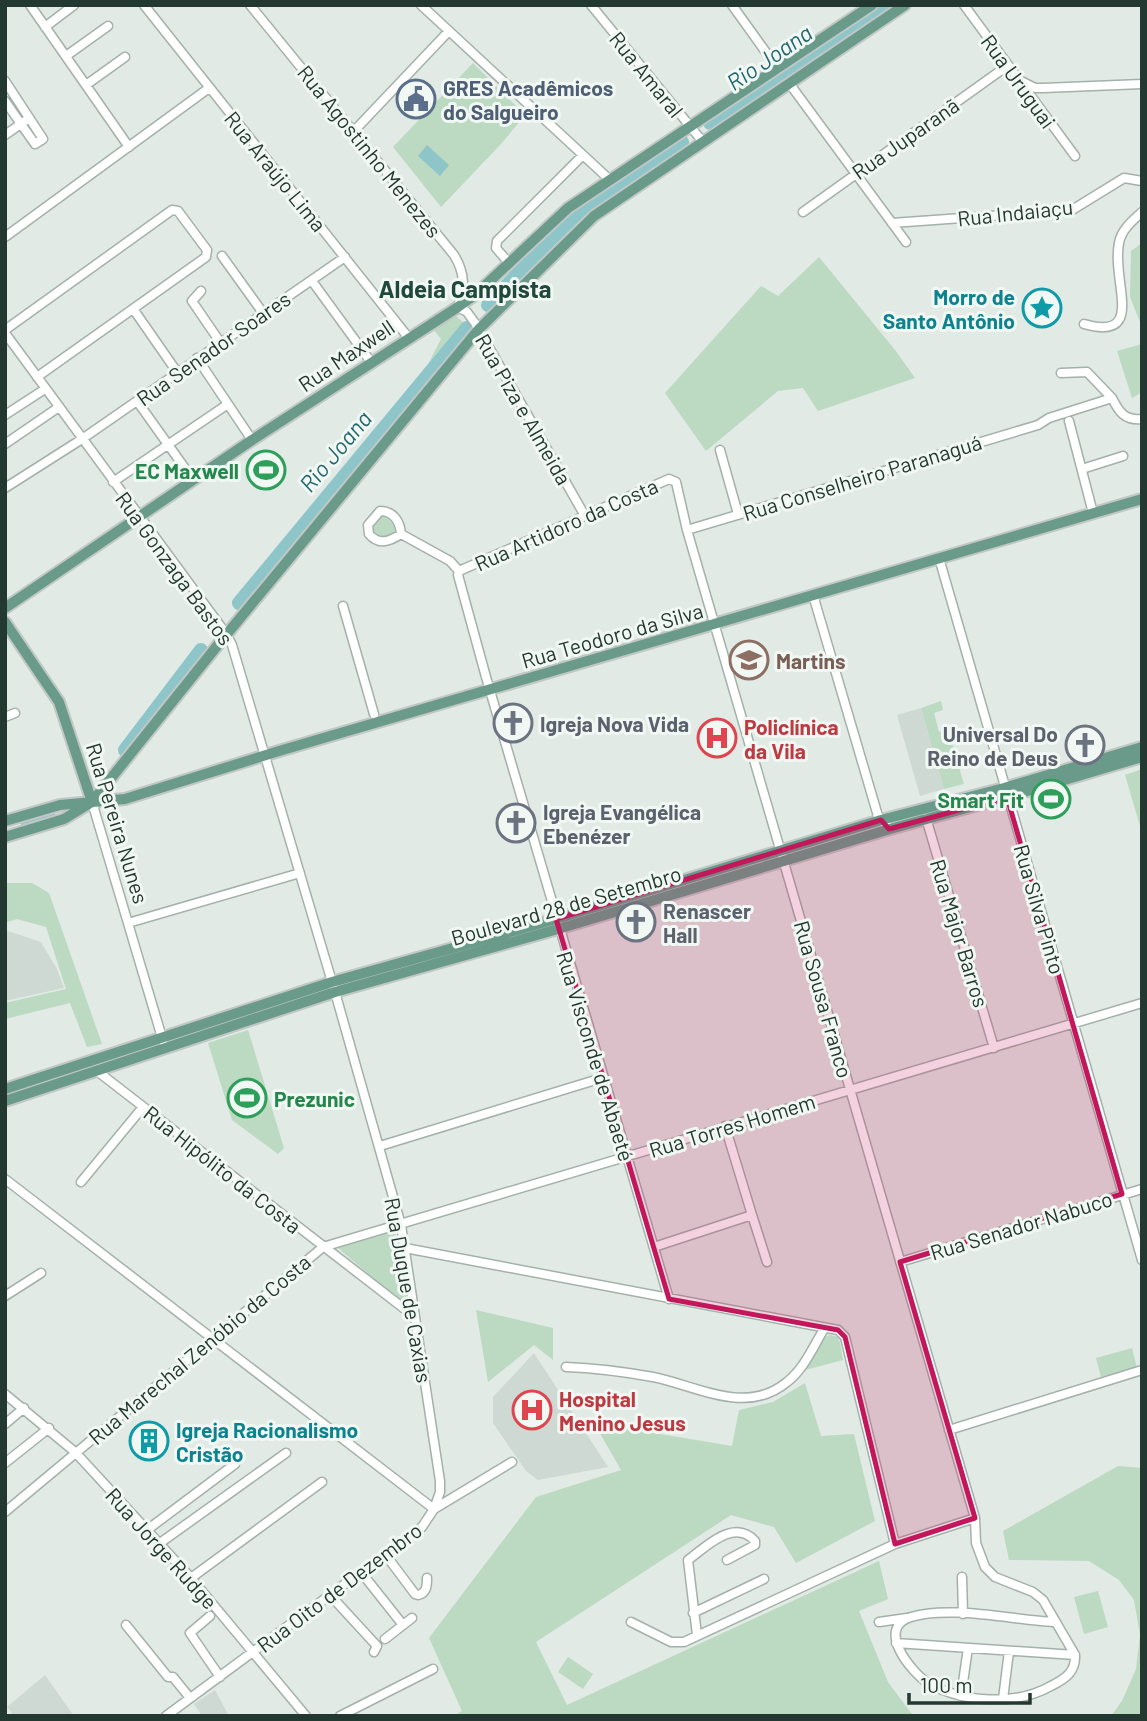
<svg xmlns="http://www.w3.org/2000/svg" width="1147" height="1721" viewBox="0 0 1147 1721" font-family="Barlow,sans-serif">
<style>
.built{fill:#cfd9d4}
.green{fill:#bcd9c1}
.water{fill:#8ec5c9}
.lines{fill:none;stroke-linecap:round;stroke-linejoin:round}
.river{stroke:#8ec5c9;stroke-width:14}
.minor-casing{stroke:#a4b1ab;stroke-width:11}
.major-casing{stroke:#c1c7c5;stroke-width:14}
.minor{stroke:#fff;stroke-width:8}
.major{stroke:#6a9b8a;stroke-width:10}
.marked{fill:#c2185b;fill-opacity:0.2;stroke:#c2185b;stroke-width:5;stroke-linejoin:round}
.labels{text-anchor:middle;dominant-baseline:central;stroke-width:6;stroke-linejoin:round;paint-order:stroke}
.street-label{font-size:21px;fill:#233831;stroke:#f1f7f3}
.service-label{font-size:21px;font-weight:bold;fill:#4e5e75;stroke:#f1f7f3;text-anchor:start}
.culture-label{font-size:21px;font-weight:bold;fill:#0d838f;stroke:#f1f7f3;text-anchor:end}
.leisure-label{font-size:21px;font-weight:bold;fill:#27864d;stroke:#f1f7f3;text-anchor:end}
.education-label{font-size:21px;font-weight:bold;fill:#785e54;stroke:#f1f7f3;text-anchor:start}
.worship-label{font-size:21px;font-weight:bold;fill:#5b616d;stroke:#f1f7f3;text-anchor:start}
.health-label{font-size:21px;font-weight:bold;fill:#be3a42;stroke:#f1f7f3;text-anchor:start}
.water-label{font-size:23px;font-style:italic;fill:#24676e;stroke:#f1f7f3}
.quarter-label{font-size:24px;font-weight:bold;fill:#21483c;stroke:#f1f7f3}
</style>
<rect width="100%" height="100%" fill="#e1eae5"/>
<path class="built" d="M921 708 944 789 920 796 897 715Z
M5 930 41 942 57 969 64 988 5 1001Z
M534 1353 608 1467 538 1480 526 1471 493 1423V1397Z
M45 1675 74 1716H14L7 1707Z
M215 1690 229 1716H202L194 1704Z"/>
<path class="green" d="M473 63 525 115 501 144 441 207 393 147Z
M1142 243V327L1130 297 1131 251Z
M819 257 895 350 915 378 818 411 803 388 778 391 706 451 665 393 761 286 778 296Z
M455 315 463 322 428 364 441 339 433 329Z
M1142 344V392L1132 398 1117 351Z
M385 513 393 518 398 533 393 537 376 539 370 529 378 514Z
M941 701 943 710 934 713 939 732 948 729 964 784 944 789 921 708Z
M1142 769V833L1125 775Z
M5 883H32L49 893 102 1044 87 1047 70 1003 5 1019V1003L66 989 46 927 17 919 5 923Z
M248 1030 284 1148 278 1154 232 1120 208 1043Z
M395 1231 409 1309 338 1248Z
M476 1310 553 1328V1360L534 1345 488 1382Z
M830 1335 837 1337 840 1342 843 1360 805 1370 824 1337Z
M1132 1348 1137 1368 1101 1377 1096 1358Z
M805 1383 821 1436 854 1434 875 1521 796 1563 774 1527 731 1515 536 1642 567 1705 879 1561 888 1599 859 1611 888 1682 911 1713 915 1716H454L462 1711 429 1638 536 1497 621 1470 594 1423 732 1446 739 1410 773 1402Z
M1118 1466 1142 1468V1716H1111L1122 1701 1136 1669 1140 1635 1134 1600 1119 1580 1089 1561 1009 1560 1003 1531Z
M1098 1591 1108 1627 1084 1634 1074 1597Z
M568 1657 593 1674 583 1689 558 1672Z"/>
<path class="water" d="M427 145 449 165 440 176 418 156Z"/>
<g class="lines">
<path class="river" d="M710 123 888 5
M488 305 549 241 585 207 682 142
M239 603 467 328
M125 750 201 650
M27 821 48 814"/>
<defs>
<path id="minor" d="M30 5 129 147
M144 5 408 337
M250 5 454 255C465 273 465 287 458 307L467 312 475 323 585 516
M421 5 610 180
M591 5 703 142
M732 5 778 69
M964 5 1075 156
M45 27 74 5
M66 56 108 26
M5 81 43 139 35 144 5 101
M1021 81 1035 88H1043L1142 84
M789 83 906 242
M86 85 125 57
M354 131 448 32
M5 135 25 121
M803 212 1007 66
M892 223 1072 210 1124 178 1142 181
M5 237 209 88
M222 256 263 313
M509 263 496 248 497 241 583 155
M312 281 371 362
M201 291 192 301 220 342
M136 313 177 372
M1084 324C1147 342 1111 281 1119 243 1121 230 1133 220 1142 212
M5 330 172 210 178 211 207 250 206 257 37 377
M5 333 227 635 232 645 335 992 401 1225 440 1481V1492L434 1509
M197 358 252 440
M1061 373 1087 372 1112 398
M137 401 194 481
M5 415 45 389
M1069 421 1093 513
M5 444 59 407
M720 450 738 514
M1082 469 1123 456
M113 482 228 404
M5 488 82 439 345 257
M687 530 1038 425 1049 418 1112 398C1119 412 1125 421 1142 419
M401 534C390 541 379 546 369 534L368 525 380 511C393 511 400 521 401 534L450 561 459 571
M939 558 1142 1260
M459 571 669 479 676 482 687 530 975 1518 976 1543 985 1567 995 1577 1033 1592 1043 1600 1075 1655C1076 1672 1065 1679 1051 1686 1015 1706 964 1703 928 1683 911 1672 875 1628 911 1617 949 1605 1013 1620 1054 1622
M459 571 458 575 486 677 669 1299
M813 595 878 816 890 829
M343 606 374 714
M5 717 15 713
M92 802 163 1041
M926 818 994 1048
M128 923 300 873
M97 1071 415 1317
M380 1146 602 1078
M5 1179 434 1509
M81 1182 143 1107
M752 1215 767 1262
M654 1247 752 1215 725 1126
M405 1248 838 1330 845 1337 895 1544 975 1518
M900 1262 1142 1189
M5 1296 41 1273
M566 1367C595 1368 625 1372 653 1377 698 1386 746 1416 787 1382 804 1369 813 1347 824 1329
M5 1394 75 1452 191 1578 306 1716
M5 1424 24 1408
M949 1430 1142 1370
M5 1463 49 1428
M5 1512 323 1247 1142 1003
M147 1530 235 1464
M160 1543 286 1453
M385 1554 415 1594 418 1595C427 1593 427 1585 427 1578
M361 1572 403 1625 385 1639
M962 1577 963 1614
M191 1578 322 1482
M330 1595 377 1646 374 1652
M693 1613 764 1579
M210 1616 190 1633 220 1677
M631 1622 671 1642H684L895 1544
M879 1622 907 1618
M126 1625 168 1677H173L190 1698
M403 1625 412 1618
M697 1635 688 1560C707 1546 734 1518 755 1541V1545L727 1560
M896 1643 1075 1655
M961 1696 968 1648
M1003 1699 1009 1651
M166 1716 422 1527 434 1509 512 1462
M340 1716 433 1669"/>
<path id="major" d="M5 608 252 440 458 307 476 294 568 208 872 5
M5 622 59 702 92 802
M5 821 60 805 125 799 279 751 1142 499
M5 837 64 819 92 802 217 646 479 329 594 216 905 5
M5 1089 332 982 556 919 881 820 1004 788 1142 747
M5 1101 335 992 558 929 890 829 1007 797 1142 757"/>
</defs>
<use href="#minor" class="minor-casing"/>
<use href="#major" class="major-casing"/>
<use href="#minor" class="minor"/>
<use href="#major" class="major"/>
</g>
<path class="marked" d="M1007 797 1122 1194 900 1262 975 1518 895 1544 845 1337 838 1330 669 1299 556 919 881 820 889 829Z"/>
<defs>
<symbol id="civic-ring" viewBox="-11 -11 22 22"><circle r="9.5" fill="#f1f7f3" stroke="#5c6f8a" stroke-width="1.5"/><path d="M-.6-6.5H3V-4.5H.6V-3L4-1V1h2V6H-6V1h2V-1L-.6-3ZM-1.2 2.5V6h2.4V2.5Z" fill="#5c6f8a"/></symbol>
<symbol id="sight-ring" viewBox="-11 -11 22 22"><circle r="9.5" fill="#f1f7f3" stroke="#0f9aa8" stroke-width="1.5"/><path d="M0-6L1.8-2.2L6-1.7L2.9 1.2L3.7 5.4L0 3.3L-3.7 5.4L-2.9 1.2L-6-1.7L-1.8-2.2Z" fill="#0f9aa8"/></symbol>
<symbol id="stadium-ring" viewBox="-11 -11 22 22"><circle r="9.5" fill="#f1f7f3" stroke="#2e9e5b" stroke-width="1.5"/><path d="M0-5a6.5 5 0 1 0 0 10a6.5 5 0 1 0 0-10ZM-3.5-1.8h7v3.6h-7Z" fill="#2e9e5b"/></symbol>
<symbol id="school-ring" viewBox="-11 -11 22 22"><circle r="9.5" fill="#f1f7f3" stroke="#8d6e63" stroke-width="1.5"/><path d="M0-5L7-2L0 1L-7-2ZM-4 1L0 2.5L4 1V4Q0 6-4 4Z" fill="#8d6e63"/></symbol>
<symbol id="church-ring" viewBox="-11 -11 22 22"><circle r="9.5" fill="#f1f7f3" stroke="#6b7280" stroke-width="1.5"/><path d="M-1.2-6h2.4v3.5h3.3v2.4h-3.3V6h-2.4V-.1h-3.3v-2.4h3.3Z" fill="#6b7280"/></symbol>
<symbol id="hospital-ring" viewBox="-11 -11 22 22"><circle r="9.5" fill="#f1f7f3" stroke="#e0444e" stroke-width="1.5"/><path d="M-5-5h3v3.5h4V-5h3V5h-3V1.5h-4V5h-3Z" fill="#e0444e"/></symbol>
<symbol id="building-ring" viewBox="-11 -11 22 22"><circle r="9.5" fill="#f1f7f3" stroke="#0f9aa8" stroke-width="1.5"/><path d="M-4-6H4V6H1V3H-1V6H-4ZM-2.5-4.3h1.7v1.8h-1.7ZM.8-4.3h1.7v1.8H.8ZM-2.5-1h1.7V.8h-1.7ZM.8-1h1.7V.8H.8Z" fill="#0f9aa8"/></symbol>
</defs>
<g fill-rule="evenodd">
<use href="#civic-ring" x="394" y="77" width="44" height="44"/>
<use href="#sight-ring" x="1020" y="286" width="44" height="44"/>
<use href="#stadium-ring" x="244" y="448" width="44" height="44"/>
<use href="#school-ring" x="727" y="638" width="44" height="44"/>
<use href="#church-ring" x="491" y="701" width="44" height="44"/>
<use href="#hospital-ring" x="695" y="716" width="44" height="44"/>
<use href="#church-ring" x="1063" y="723" width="44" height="44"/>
<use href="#stadium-ring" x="1029" y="777" width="44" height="44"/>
<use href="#church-ring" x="494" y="801" width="44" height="44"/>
<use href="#church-ring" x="614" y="900" width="44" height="44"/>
<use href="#stadium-ring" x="225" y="1076" width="44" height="44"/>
<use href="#hospital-ring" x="510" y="1388" width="44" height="44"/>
<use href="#building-ring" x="127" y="1419" width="44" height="44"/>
</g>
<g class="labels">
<g class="street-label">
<text transform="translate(647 74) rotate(51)">Rua Amaral</text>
<text transform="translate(1019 81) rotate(54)">Rua Uruguai</text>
<text transform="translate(905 138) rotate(-35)">Rua Juparanã</text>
<text transform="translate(370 151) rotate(51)">Rua Agostinho Menezes</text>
<text transform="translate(276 171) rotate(51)">Rua Araújo Lima</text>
<text transform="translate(1015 212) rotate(-6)">Rua Indaiaçu</text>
<text transform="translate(213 348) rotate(-35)">Rua Senador Soares</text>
<text transform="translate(346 355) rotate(-34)">Rua Maxwell</text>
<text transform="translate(524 409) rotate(60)">Rua Piza e Almeida</text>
<text transform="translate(862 477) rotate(-17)">Rua Conselheiro Paranaguá</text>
<text transform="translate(566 524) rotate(-24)">Rua Artidoro da Costa</text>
<text transform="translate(175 568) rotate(54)">Rua Gonzaga Bastos</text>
<text transform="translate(612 635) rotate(-16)">Rua Teodoro da Silva</text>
<text transform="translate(118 823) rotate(73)">Rua Pereira Nunes</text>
<text transform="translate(566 905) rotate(-16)">Boulevard 28 de Setembro</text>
<text transform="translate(1040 909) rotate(74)">Rua Silva Pinto</text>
<text transform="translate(960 933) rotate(73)">Rua Major Barros</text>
<text transform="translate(824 999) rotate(74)">Rua Sousa Franco</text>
<text transform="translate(596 1056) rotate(73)">Rua Visconde de Abaeté</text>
<text transform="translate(732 1125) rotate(-17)">Rua Torres Homem</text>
<text transform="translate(223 1169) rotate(38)">Rua Hipólito da Costa</text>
<text transform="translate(1021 1225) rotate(-17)">Rua Senador Nabuco</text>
<text transform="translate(409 1290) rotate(80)">Rua Duque de Caxias</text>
<text transform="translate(199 1349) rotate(-40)">Rua Marechal Zenóbio da Costa</text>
<text transform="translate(162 1548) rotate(48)">Rua Jorge Rudge</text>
<text transform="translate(339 1587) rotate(-37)">Rua Oito de Dezembro</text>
</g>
<g class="service-label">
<text x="443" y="87">GRES Acadêmicos<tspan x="443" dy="24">do Salgueiro</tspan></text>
</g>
<g class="culture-label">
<text x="1015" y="296">Morro de<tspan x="1015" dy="24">Santo Antônio</tspan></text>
<text x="176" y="1429" text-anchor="start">Igreja Racionalismo<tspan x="176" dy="24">Cristão</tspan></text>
</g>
<g class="leisure-label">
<text x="239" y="470">EC Maxwell</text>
<text x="1024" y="799">Smart Fit</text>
<text x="274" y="1098" text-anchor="start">Prezunic</text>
</g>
<g class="education-label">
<text x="776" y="660">Martins</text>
</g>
<g class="worship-label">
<text x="540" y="723">Igreja Nova Vida</text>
<text x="1058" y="733" text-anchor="end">Universal Do<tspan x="1058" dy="24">Reino de Deus</tspan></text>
<text x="543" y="811">Igreja Evangélica<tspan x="543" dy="24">Ebenézer</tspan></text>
<text x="663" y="910">Renascer<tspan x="663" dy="24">Hall</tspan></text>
</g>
<g class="health-label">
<text x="744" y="726">Policlínica<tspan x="744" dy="24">da Vila</tspan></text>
<text x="559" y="1398">Hospital<tspan x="559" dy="24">Menino Jesus</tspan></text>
</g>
<g class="water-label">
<text transform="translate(769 57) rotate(-34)">Rio Joana</text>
<text transform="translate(335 451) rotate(-50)">Rio Joana</text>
</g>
<g class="quarter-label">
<text x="465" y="288">Aldeia Campista</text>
</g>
</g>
<rect width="1147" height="1721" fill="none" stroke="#233831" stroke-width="14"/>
<path d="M909 1693v10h121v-10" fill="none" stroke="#233831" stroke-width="3.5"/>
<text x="920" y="1693" font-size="21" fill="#233831" stroke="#f1f7f3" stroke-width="5" paint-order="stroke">100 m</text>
</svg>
